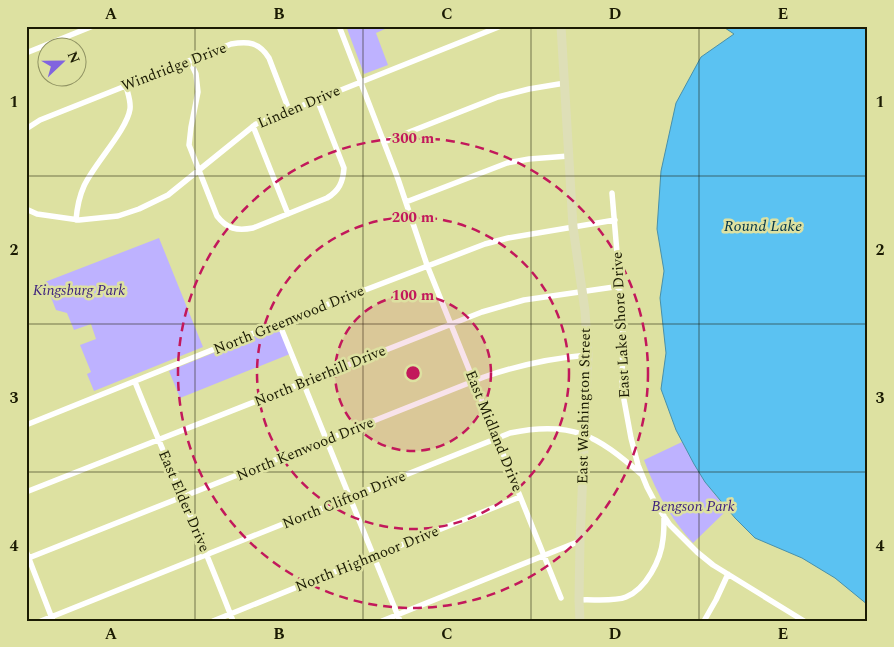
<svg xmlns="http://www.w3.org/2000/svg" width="894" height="647" viewBox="0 0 894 647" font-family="Spectral,serif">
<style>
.green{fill:#beb2ff}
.water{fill:#5bc2f2;stroke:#4890aa}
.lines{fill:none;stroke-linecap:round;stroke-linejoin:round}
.street{stroke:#fff;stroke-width:5.5}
.secondary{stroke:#dedfb7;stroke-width:9}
.grid{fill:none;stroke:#1b1b03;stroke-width:1;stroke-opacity:0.55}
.ring{fill:none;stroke:#c2185b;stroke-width:2.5;stroke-dasharray:9 6}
.labels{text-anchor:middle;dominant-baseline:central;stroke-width:5;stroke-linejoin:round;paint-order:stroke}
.street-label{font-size:15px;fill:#1b1b03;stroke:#dde1a1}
.park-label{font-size:15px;font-style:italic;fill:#3d217e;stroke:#dde1a1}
.water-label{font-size:16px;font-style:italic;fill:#033447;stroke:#dde1a1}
.centre{fill:#c2185b;stroke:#dde1a1;stroke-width:2.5}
.ring-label{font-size:15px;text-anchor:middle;font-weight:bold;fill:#c2185b;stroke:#dde1a1;stroke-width:5;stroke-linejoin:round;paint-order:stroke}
.neatline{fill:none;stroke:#1b1b03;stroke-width:2}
.grid-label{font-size:16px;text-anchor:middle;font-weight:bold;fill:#1b1b03}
</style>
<rect width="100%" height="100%" fill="#dde1a1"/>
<path class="green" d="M346 26H384L385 29 376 33 388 65 364 74Z
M159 238 203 347 94 391 87 374 91 372 80 345 96 339 91 324 74 330 67 313 56 310 45 282Z
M273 329 282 333 290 354 180 398 169 371Z
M682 442 705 482 727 510 693 543C670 518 656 492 644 460Z"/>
<path class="water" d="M722 26H868V605L835 578 802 558 755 538 735 518 705 482 694 464 676 430 661 389 666 353 660 298 664 271 657 229 661 171 676 103 701 57 734 34Z"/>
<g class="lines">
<path class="street" d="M339 26 398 179 427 265 561 598
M26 53 93 26
M190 61 196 74 198 92 191 127 189 145 217 216C227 229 237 231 253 228L327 198C339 191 343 182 344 168L317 99
M253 126 288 214
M26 129 40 120 231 44C248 41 259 42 269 58L289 110
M384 142 498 97 529 89 565 83
M612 193 623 324 622 389 631 438 638 465 647 487 657 506 670 525 697 552 713 565 804 621
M406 202 507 163 529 159 569 156
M26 209 37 214 79 220 118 216 139 209 168 195 256 124 501 26
M76 220C77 208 79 197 84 186 94 164 127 130 130 109 131 101 128 94 126 86
M279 323 400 621
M135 382C167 462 202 540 233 621
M26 425 279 323 485 244 508 238 615 220
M26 492 482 312 524 300 621 286
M26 551 53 621
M26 559 484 377C519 365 552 358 588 355
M579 600C592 599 614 602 626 597 646 589 661 560 663 539 664 532 664 523 664 516
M41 621 510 433C571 420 597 435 642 475
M213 621 520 497
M382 621 580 541
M704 621 716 600 728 574"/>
<path class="secondary" d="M561 26 573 227 585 311 588 355 580 541 579 600 580 621"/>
</g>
<path class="grid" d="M195 26V621M363 26V621M531 26V621M699 26V621M26 176H868M26 324H868M26 472H868"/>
<circle cx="413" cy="373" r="78" fill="#c2185b" fill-opacity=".12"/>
<g class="ring">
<circle cx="413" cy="373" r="78"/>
<circle cx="413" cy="373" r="156"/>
<circle cx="413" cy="373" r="235"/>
</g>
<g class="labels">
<g class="street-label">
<text transform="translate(174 67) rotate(-21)">Windridge Drive</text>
<text transform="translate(299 107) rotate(-23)">Linden Drive</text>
<text transform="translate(289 320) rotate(-22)">North Greenwood Drive</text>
<text transform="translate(621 325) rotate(-93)">East Lake Shore Drive</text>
<text transform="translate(320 376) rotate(-22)">North Brierhill Drive</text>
<text transform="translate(584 406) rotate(-89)">East Washington Street</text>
<text transform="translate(494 431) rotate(68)">East Midland Drive</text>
<text transform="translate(305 449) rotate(-22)">North Kenwood Drive</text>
<text transform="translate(344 500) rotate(-22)">North Clifton Drive</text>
<text transform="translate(184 501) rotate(67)">East Elder Drive</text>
<text transform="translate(367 559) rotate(-22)">North Highmoor Drive</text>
</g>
<g class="park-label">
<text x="79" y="290">Kingsburg Park</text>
<text x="693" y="506">Bengson Park</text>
</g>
<g class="water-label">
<text x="763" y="226">Round Lake</text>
</g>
</g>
<circle cx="413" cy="373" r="8" class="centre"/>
<g class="ring-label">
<text x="413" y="143">300 m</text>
<text x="413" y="222">200 m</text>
<text x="413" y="300">100 m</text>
</g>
<rect width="894" height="647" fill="none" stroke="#dde1a1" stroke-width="55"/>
<g transform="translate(62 62) rotate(68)"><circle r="24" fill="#dde1a1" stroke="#8f9262"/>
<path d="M0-4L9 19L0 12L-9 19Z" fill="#8164df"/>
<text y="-8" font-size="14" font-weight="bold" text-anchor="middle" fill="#1b1b03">N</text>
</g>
<rect x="28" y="28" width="838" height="592" class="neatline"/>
<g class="grid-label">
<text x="111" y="19">A</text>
<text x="279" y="19">B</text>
<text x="447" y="19">C</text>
<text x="615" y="19">D</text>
<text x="783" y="19">E</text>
<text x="14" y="107">1</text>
<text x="880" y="107">1</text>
<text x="14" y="255">2</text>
<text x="880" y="255">2</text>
<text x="14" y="403">3</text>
<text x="880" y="403">3</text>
<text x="14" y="551">4</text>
<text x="880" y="551">4</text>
<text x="111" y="639">A</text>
<text x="279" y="639">B</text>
<text x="447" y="639">C</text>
<text x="615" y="639">D</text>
<text x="783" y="639">E</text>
</g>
</svg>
